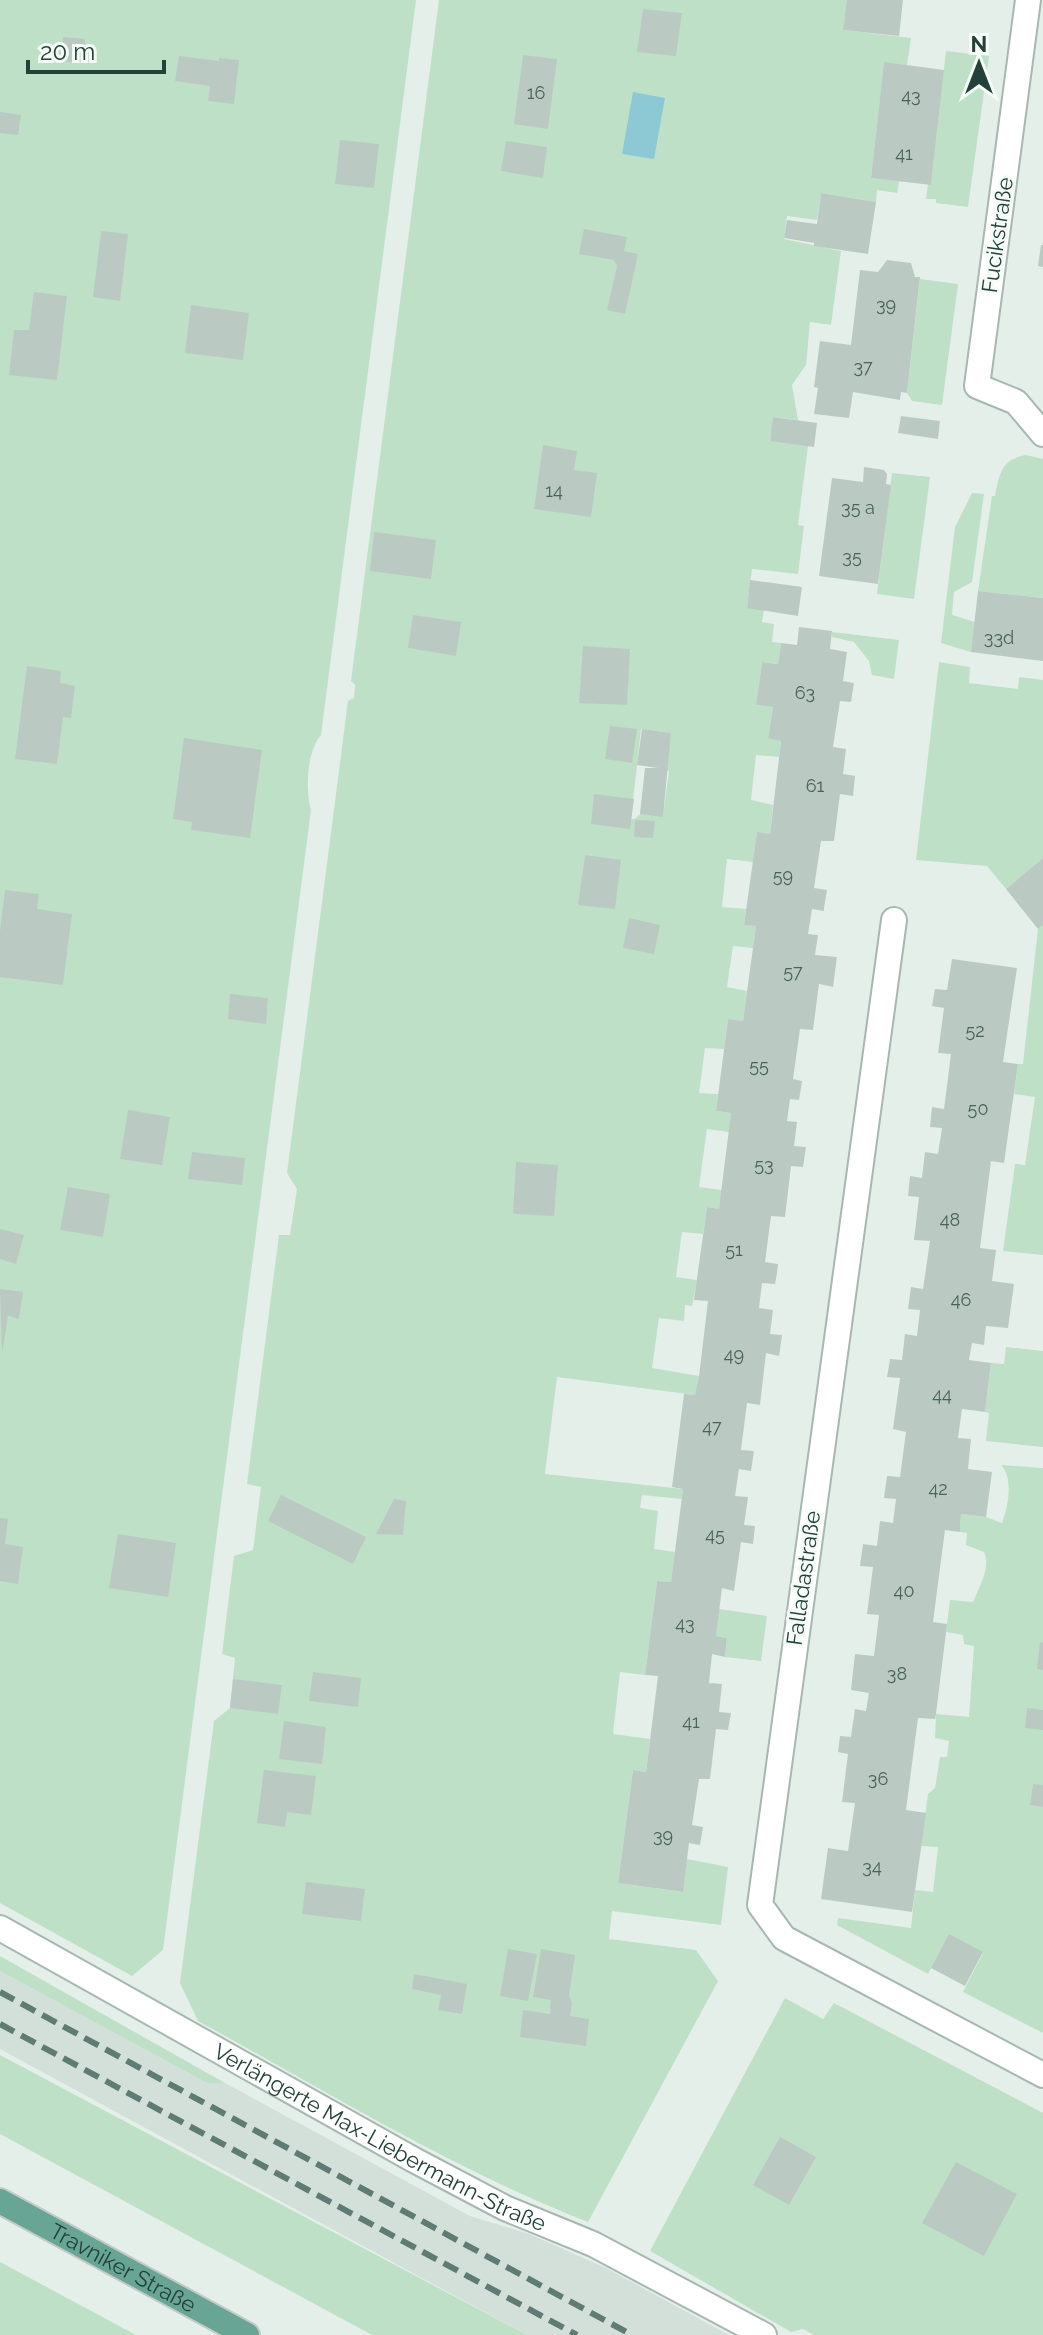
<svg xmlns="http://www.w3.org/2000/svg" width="1043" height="2335" viewBox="0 0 1043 2335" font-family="Raleway,sans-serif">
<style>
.built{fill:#d3dfd9}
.green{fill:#bee0c7;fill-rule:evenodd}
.water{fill:#8cc9d4}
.building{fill:#bacac3}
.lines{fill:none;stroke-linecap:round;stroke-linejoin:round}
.minor-casing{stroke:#a7b7b1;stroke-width:28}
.major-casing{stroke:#c1cac8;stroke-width:28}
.minor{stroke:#fff;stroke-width:24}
.major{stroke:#68a595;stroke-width:24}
.rail{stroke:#5e7c74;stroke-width:6;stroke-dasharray:16 8;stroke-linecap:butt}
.labels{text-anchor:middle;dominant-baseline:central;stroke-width:6;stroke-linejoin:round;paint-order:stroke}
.number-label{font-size:18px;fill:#49635c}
.street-label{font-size:22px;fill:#234139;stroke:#f6fbf8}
</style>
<rect width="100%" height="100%" fill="#e5efea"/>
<path class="built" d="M0 1971 207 2083H225L470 2216 529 2234 606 2268 729 2335H527L0 2049Z"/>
<path class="green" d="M0 0H416L321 735C307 751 305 789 311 810L163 1950 132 1976 0 1903Z
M439 0H847L844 30 911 38 907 65 884 63 871 178 899 181 897 193 877 190 876 202 821 193 817 220 787 216 784 239 841 251 831 325 810 322 806 365 792 385 798 420 774 417 770 440 808 446 798 525 804 526 798 574 752 569 747 607 764 610 762 622 774 624 772 642 781 643 778 664 762 662 756 705 773 707 768 737 781 741 779 757 756 755 751 800 773 805 770 834 757 833 753 862 727 859 722 907 746 909 744 925 756 926 753 948 733 946 727 987 747 991 743 1021 728 1019 724 1049 705 1048 699 1093 718 1094 716 1111 731 1113 729 1132 707 1129 699 1187 722 1190 719 1209 707 1207 703 1234 682 1232 676 1277 697 1280 692 1306 685 1305 684 1321 659 1318 652 1368 699 1376 695 1395 557 1377 545 1474 683 1489 682 1499 642 1495 640 1508 658 1511 654 1549 675 1552 671 1582 657 1581 645 1675 620 1672 613 1734 650 1739 646 1772 633 1770 618 1883 682 1892 687 1859 728 1867 721 1925 612 1911 609 1939 696 1950 718 1981 588 2222C454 2170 324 2090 198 2021L180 1983 214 1721 230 1708 235 1658 222 1654 234 1556 253 1550 261 1487 247 1484 279 1235H290L297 1189 287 1173 348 701 354 698 355 685 351 681ZM641 729 671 733 666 770 669 771 663 816 640 814 635 819H631Z
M946 51 989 56 968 207 936 203V199H926L928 184H931Z
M920 279 958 284 942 405 912 401 907 393Z
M1026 455 1043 459V598L978 591 992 496H995C999 474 1002 459 1026 455Z
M892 473 930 477 914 599 877 594Z
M972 493 984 494 972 582 954 592 952 615 975 622 971 652 941 643 955 527Z
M832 632 899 640 894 679 872 675 869 661 854 642 832 637Z
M939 662 970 667 969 683 1018 689 1019 677 1043 680V858L1006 889 987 866 916 860Z
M1043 925V1255L1003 1251 1015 1164 1025 1165 1035 1097 1014 1094 1018 1064H1023L1038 929Z
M1006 1347 1043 1351V1447L986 1441 989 1413 985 1412 991 1363 1004 1364Z
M1001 1465 1043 1468V2033L963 1992 983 1953 949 1935 928 1974 837 1925 838 1918 911 1928 915 1890 933 1892 938 1847 921 1846 928 1794 935 1788 940 1757H947L949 1741 935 1738 936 1714 969 1717 974 1646 964 1644 963 1635 946 1632 950 1600 973 1602C979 1587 991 1568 984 1552L966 1545 967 1533 960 1532 961 1514 986 1517 1002 1523C1008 1506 1014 1479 1001 1465Z
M719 1609 767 1616 761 1661 725 1657 727 1638 716 1636Z
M0 1956 225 2083H207L0 1971Z
M785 1998 823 2019 834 2003 1043 2113V2335H814L803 2329 791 2332 650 2251Z
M0 2055 527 2335H372L0 2134Z
M0 2262 136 2335H0Z"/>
<path class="water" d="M633 92 665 98 654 159 622 154Z"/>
<path class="building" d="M847 0H903L899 36 843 30Z
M643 9 682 13 676 56 637 52Z
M63 37 85 39 83 63 60 61Z
M523 55 557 59 548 129 514 124Z
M179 56 219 61V58L239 60 234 104 208 101 210 86 175 81Z
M884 62 944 70 931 185 871 178Z
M0 112 21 115 18 135 0 133Z
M340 140 379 144 374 188 335 184Z
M506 141 547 147 543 178 501 171Z
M821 193 876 202 868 254 814 246V243L784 238 787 220 817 224Z
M584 229 627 237 624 251 638 254 625 314 607 310 617 266 614 260 579 254Z
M101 231 128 234 120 301 93 297Z
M1041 245H1043V267L1038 266Z
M887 260 911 263 915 277H920L907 393 901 392 900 400 853 392 849 418 814 414 818 388 814 387 820 341 851 345 860 270 878 272Z
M34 292 67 296 57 380 9 375 14 330H29Z
M191 305 249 313 243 360 185 353Z
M901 416 940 421 938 439 898 433Z
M773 417 817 423 814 447 770 441Z
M543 445 577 451 574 470 597 473 591 517 534 509Z
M864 467 884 470 887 474 886 484 891 485 878 584 819 576 832 478 863 482Z
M374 532 436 540 431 579 370 571Z
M750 580 802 587 798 616 747 608Z
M978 591 1043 598V661L971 652Z
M413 615 461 622 456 656 408 648Z
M799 627 832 631 830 649 847 652 843 681 854 683 851 702 840 701 833 747 846 749 843 774 855 776 853 796 840 794 834 841H821L814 888 827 890 824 908V911L812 909 808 934 818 935 815 955 837 957 833 987 819 984 813 1030 800 1029 793 1079 802 1081 801 1088 799 1100 790 1099 787 1121 797 1122 794 1146 806 1147 803 1167 791 1166 785 1217 771 1216 765 1262 778 1264 777 1273 775 1284 762 1283 759 1308 773 1310 770 1334 782 1335 779 1356 766 1353 760 1405 747 1403 741 1450 754 1451 751 1471 739 1469 735 1496 748 1497 744 1525 755 1526 753 1544 741 1542 734 1591 722 1588 716 1636 727 1638 725 1657 712 1654 709 1683 722 1684 719 1712 731 1713 728 1730 716 1729 710 1779H699L692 1825 703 1827 700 1845 689 1843 683 1892 618 1883 633 1770 646 1772 658 1676 645 1675 657 1581 671 1582 683 1489 672 1487 684 1394 695 1395 699 1376 708 1301 694 1300 707 1207 719 1209 731 1113 716 1111 728 1019 743 1021 756 926 744 925 757 832 770 834 781 741 768 738 773 707 756 705 762 662 778 664 781 643 797 645Z
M583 646 630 649 627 705 579 703Z
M27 666 61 671 60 683 75 686 71 718 63 717 57 764 15 759Z
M610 726 637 729 632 763 605 759Z
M642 729 671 733 663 817 640 814 645 768H658L637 765Z
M184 738 262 750 250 838 191 830 192 822 173 819Z
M594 794 634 799 630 829 591 824Z
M635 820 655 821 653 838 634 837Z
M585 855 621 860 615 909 578 905Z
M1043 858V925L1038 929 1006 889Z
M5 890 39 894 37 909 72 914 63 985 0 977V931Z
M629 918 660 925 654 954 623 948Z
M952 959 1017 968 1003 1062 1018 1064 1004 1163 991 1161 980 1248 996 1250 992 1281 1014 1284 1008 1328 986 1326 984 1345 972 1343 969 1360 991 1363 985 1412 962 1409 958 1438 971 1439 968 1469 992 1472 986 1517 961 1514 960 1532 945 1530 933 1622 947 1624 936 1714 935 1719 918 1718 906 1810 926 1813 912 1912 821 1899 828 1848 848 1851 855 1803 842 1802 848 1754 838 1752 840 1736 851 1737 855 1709 866 1711 869 1693 851 1690 855 1654 874 1656 879 1615 867 1614 873 1567 860 1566 863 1544 877 1546 880 1521 893 1523 896 1499 884 1498 887 1476 900 1477 906 1432 893 1429 900 1378 887 1377 890 1359 902 1360 905 1334 917 1336 920 1310 908 1309 911 1287 923 1289 930 1241 914 1240 919 1197 908 1196 910 1176 922 1178 925 1152 938 1154 942 1128 930 1127 932 1107 944 1109 951 1054 938 1053 944 1008 932 1006 935 989 947 990Z
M230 994 268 998 266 1024 228 1019Z
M128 1110 170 1117 162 1165 120 1159Z
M192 1152 245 1158 242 1185 188 1179Z
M516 1162 558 1165 554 1216 513 1214Z
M68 1187 110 1194 103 1237 60 1230Z
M0 1229 24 1235 16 1264 0 1259Z
M0 1289 23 1292 19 1319 8 1316 2 1354Z
M281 1495 366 1537 353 1564 268 1521Z
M394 1499 406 1501 403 1535 376 1534Z
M0 1518 8 1519 5 1544 23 1547 18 1584 0 1581Z
M118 1534 176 1543 168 1597 109 1588Z
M1040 1642 1043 1643V1670L1037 1669Z
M313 1672 361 1678 358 1707 309 1701Z
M233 1679 282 1685 278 1714 230 1708Z
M1027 1708 1043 1710V1730L1025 1728Z
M284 1721 326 1727 322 1764 279 1759Z
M264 1770 316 1776 311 1815 287 1812 285 1827 257 1823Z
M1033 1784 1043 1785V1807L1030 1805Z
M306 1882 365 1889 361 1921 302 1914Z
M949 1934 983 1952 965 1986 931 1968Z
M508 1949 537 1954 528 2001 500 1996Z
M541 1949 575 1955 569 1995 572 2003 570 2016 589 2019 586 2046 520 2037 523 2010 550 2014 551 2000 533 1997Z
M414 1974 467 1984 462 2014 438 2010 441 1995 412 1989Z
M780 2137 816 2157 789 2205 753 2185Z
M956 2162 1017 2194 984 2256 922 2223Z"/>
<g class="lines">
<defs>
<g id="minor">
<path d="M1028 0 977 386 1016 402 1043 434"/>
<path d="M894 920 760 1905 784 1938 1043 2075"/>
<path id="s1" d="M0 1928 414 2160 505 2208 593 2244 764 2335"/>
</g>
<g id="major">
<path id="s2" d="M0 2201 247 2335"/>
</g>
</defs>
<use href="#minor" class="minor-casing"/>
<use href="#major" class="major-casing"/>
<use href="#minor" class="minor"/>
<use href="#major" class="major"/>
<path class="rail" d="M0 1992 632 2335
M0 2024 577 2335"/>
</g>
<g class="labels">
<g class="number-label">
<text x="536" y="92">16</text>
<text x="911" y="95">43</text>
<text x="904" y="153">41</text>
<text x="886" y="304">39</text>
<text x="863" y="366">37</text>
<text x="554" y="490">14</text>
<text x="858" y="507">35 a</text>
<text x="852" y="556">35</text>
<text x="999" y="637">33d</text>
<text x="805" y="692">63</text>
<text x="815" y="785">61</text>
<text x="783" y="875">59</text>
<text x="793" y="971">57</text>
<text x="975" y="1030">52</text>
<text x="759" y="1065">55</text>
<text x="978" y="1108">50</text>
<text x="764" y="1164">53</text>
<text x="950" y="1219">48</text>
<text x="734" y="1249">51</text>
<text x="961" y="1299">46</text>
<text x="734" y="1354">49</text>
<text x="942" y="1394">44</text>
<text x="712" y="1426">47</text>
<text x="938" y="1488">42</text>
<text x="715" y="1534">45</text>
<text x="904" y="1590">40</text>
<text x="685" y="1623">43</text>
<text x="897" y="1673">38</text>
<text x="691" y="1721">41</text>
<text x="878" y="1778">36</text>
<text x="663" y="1835">39</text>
<text x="872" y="1866">34</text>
</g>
<g class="street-label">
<text transform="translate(997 235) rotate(-82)">Fucikstraße</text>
<text transform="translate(803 1578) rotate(-82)">Falladastraße</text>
<text stroke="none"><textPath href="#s1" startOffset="434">Verlängerte Max-Liebermann-Straße</textPath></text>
<text stroke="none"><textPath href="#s2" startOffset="140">Travniker Straße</textPath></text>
</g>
</g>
<g transform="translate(979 64)" stroke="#f6fbf8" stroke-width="6" paint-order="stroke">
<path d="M0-6L14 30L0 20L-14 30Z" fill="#234139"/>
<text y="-12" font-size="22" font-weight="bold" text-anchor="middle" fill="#234139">N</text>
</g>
<path d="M28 60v12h136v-12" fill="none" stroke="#234139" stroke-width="4"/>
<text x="40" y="60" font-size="24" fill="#234139" stroke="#f6fbf8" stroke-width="6" paint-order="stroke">20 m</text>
</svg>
